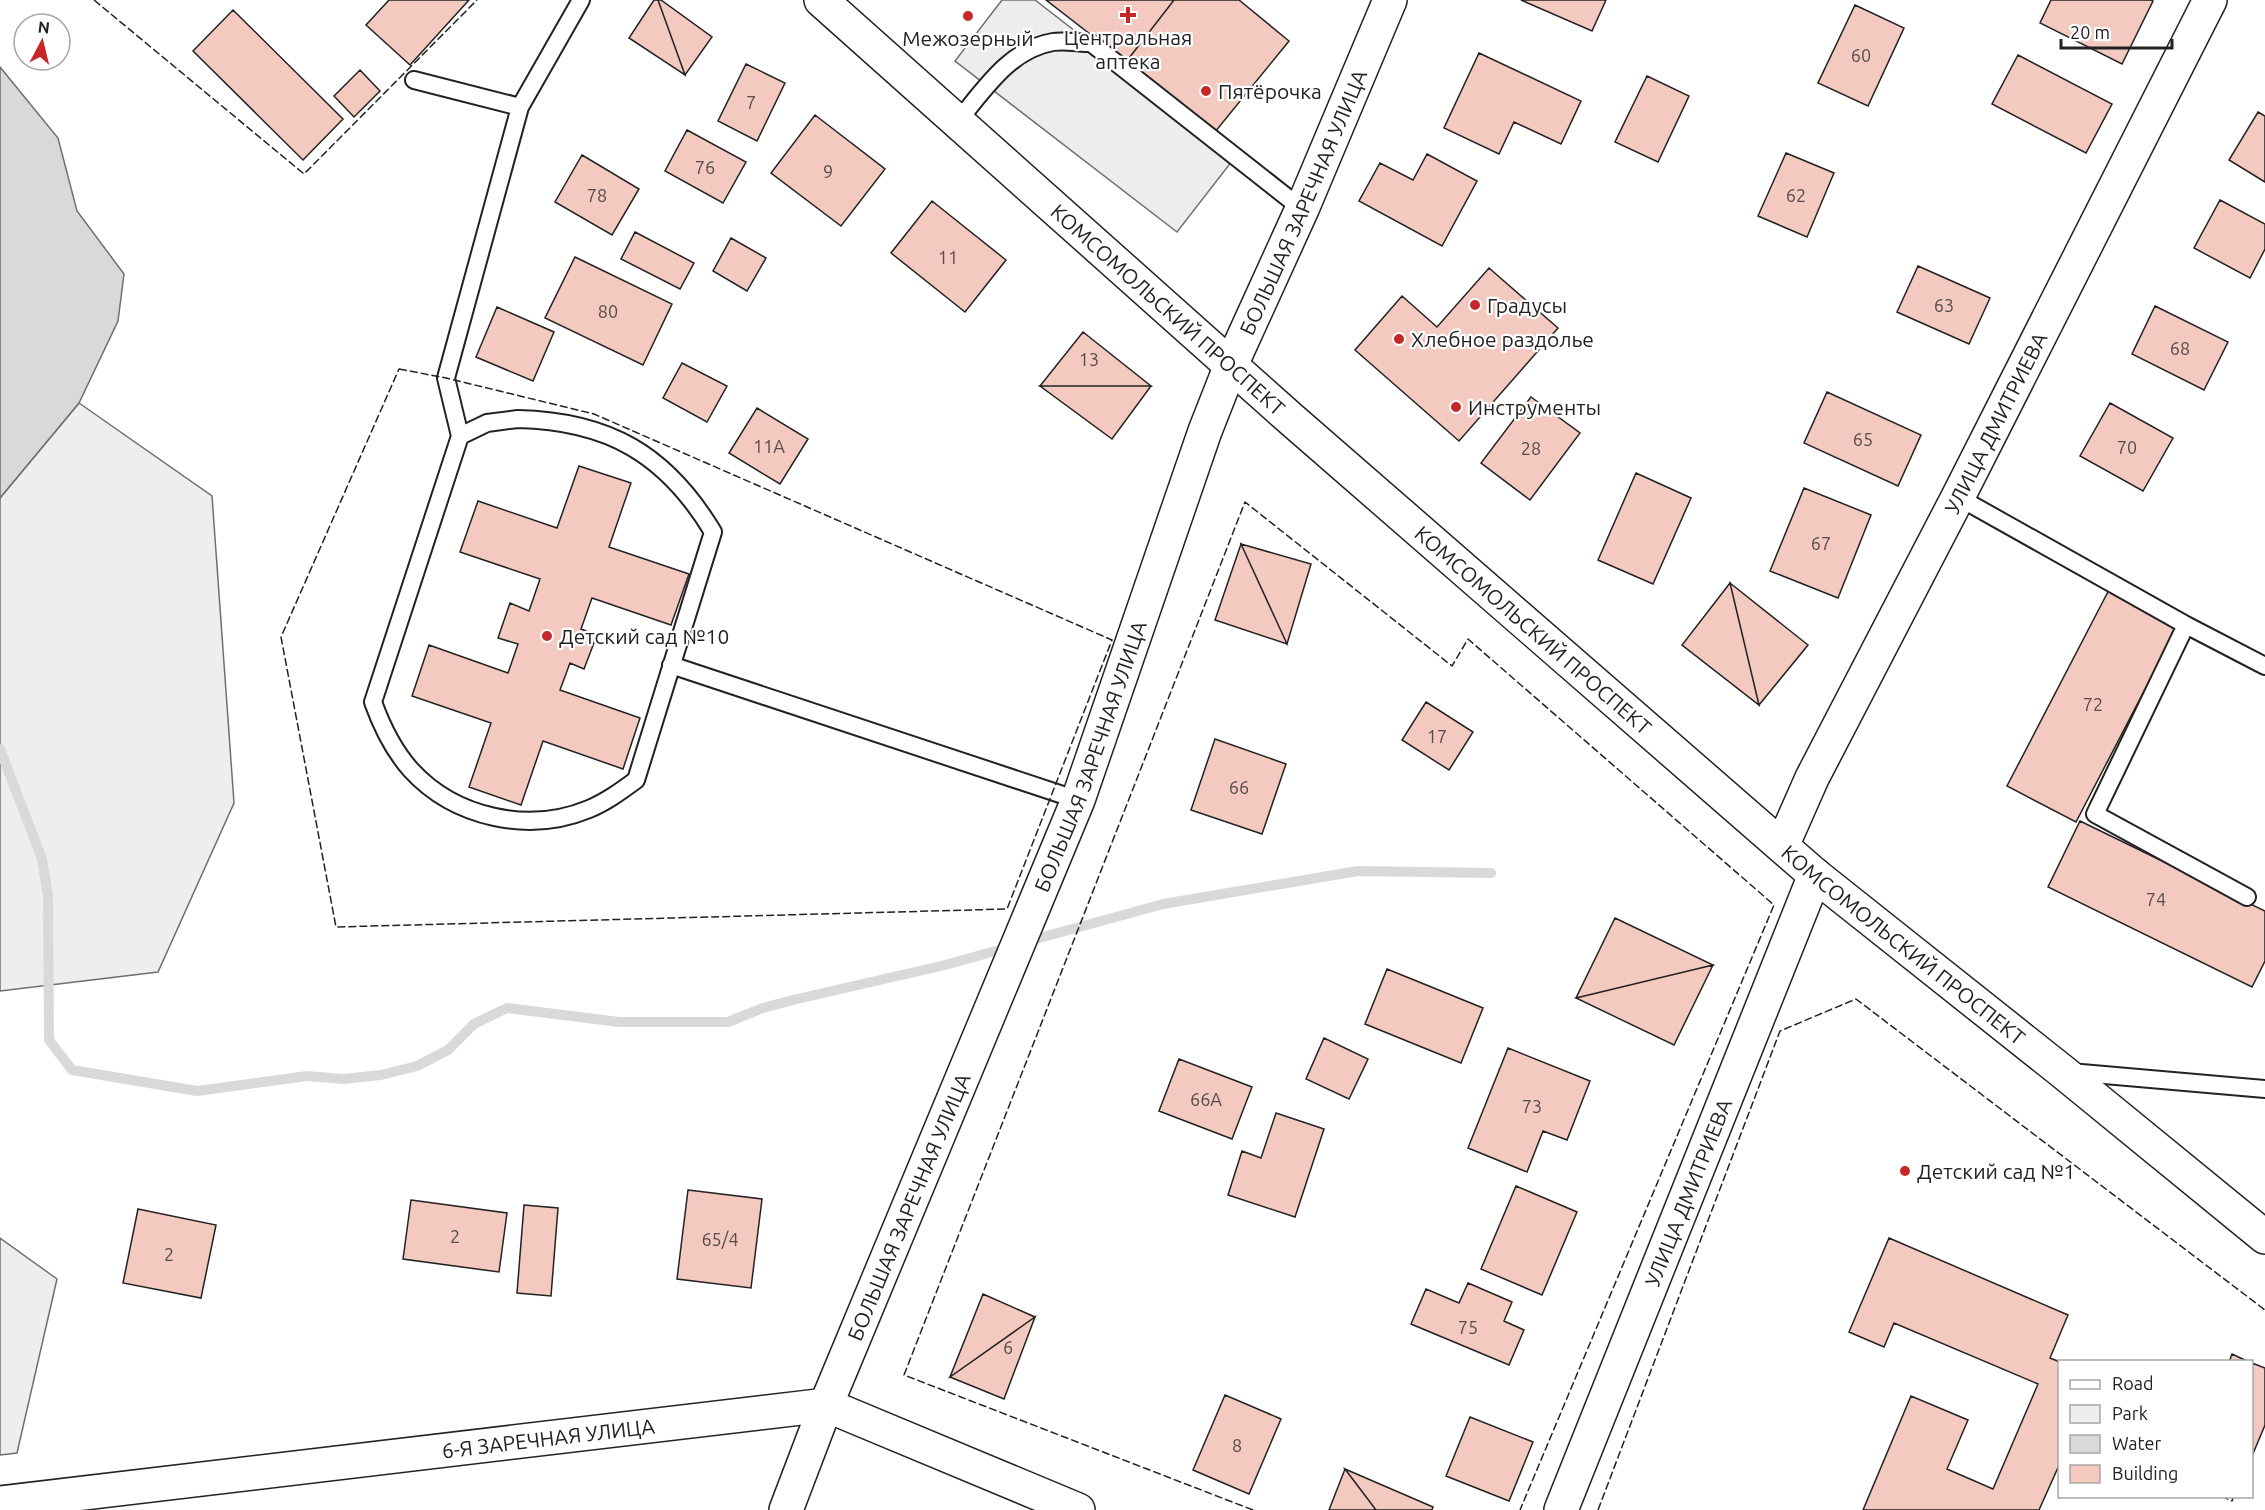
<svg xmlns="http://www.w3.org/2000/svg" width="2265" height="1510" viewBox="0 0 2265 1510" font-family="Ubuntu,sans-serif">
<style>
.green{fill:#eee;stroke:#6f6f6f;stroke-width:1.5}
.parking{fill:#ededed;stroke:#6f6f6f;stroke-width:1.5}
.water{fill:#d9d9d9;stroke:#6f6f6f;stroke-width:1.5}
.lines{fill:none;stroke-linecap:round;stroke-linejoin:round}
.stream{stroke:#d9d9d9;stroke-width:10}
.building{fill:#f3c9c0;stroke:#222;stroke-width:1.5}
.lane-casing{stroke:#222;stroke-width:20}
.street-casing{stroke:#222;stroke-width:36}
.secondary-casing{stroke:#222;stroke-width:36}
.lane{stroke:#fff;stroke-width:16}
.street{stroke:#fff;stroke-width:33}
.secondary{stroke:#fff;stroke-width:33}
.fence{stroke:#222;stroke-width:1.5;stroke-dasharray:8 3;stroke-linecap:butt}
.poi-dot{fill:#c62828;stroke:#fff;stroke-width:2}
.labels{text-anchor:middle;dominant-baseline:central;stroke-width:4.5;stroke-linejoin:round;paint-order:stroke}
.number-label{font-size:18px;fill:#564c4a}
.poi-label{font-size:21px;fill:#222;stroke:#fff;text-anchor:start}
.street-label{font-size:21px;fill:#222;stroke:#fff}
</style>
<rect width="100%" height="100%" fill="#fff"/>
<path class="green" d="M79 403 212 496 234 803 158 972 0 991V498Z
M0 1238 57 1279 17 1453 0 1455Z"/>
<path class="parking" d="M1002 0H1035L1236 156 1177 232 955 61Z"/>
<path class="water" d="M0 67 58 138 77 211 124 274 118 321 79 403 0 498Z"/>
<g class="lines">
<path class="stream" d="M0 749 42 859 48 896 49 1040 72 1070 197 1091 307 1076 343 1079 381 1075 417 1066 448 1050 474 1024 507 1008 619 1022H728L763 1008 797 999 941 966 1010 947
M1025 942 1163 904 1358 871 1491 873"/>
</g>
<path class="building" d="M389 0H469L410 65 366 25Z
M654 0H658L685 75 629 38Z
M658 0H661L712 37 685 75Z
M1046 0H1174L1126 62Z
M1174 0H1239L1289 41 1215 132 1126 62Z
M1521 0H1606L1592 31Z
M2051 0H2151L2153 1 2122 64 2040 23Z
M1855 5 1904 28 1868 106 1818 83Z
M233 10 343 119 303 160 193 51Z
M1479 53 1581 101 1561 144 1514 122 1499 154 1444 128Z
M2018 55 2112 104 2086 153 1992 104Z
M746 64 785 83 757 141 718 121Z
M360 70 380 91 354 117 334 96Z
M1647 76 1689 96 1658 162 1615 142Z
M2258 112 2265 116V182L2229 160Z
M815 115 885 169 841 226 771 173Z
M687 130 746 162 723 203 665 171Z
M1786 153 1834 173 1807 237 1758 216Z
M1427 154 1477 181 1442 246 1359 201 1380 163 1413 180Z
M582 155 639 189 612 235 555 202Z
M2220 200 2265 224V249L2250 278 2194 248Z
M932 201 1006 260 965 312 891 253Z
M635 232 694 263 680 289 621 259Z
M731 238 766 258 747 291 713 271Z
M575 257 672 304 643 365 545 318Z
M1918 266 1990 298 1969 344 1897 312Z
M1489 268 1558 328 1459 441 1355 350 1402 296 1437 327Z
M2155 306 2228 342 2204 390 2132 354Z
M497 307 554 332 533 381 476 357Z
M1083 332 1151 386H1040Z
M682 363 727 386 707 422 663 398Z
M1040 386H1151L1112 439Z
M1827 392 1921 435 1898 486 1804 443Z
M1531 397 1580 433 1530 500 1481 463Z
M2110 403 2173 438 2143 491 2080 456Z
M757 408 808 439 780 484 729 453Z
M579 466 631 483 609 547 689 574 671 625 592 598 581 629 597 635 584 669 570 663 560 690 640 718 623 769 543 741 521 805 469 787 491 723 412 696 429 645 508 673 518 644 498 638 510 603 529 611 540 579 460 552 478 501 557 528Z
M1636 473 1691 498 1653 584 1598 560Z
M1804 488 1871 515 1838 598 1770 571Z
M1241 544 1287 644 1215 620Z
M1241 544 1311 564 1287 644Z
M1730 583 1759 705 1682 645Z
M1730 583 1808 645 1759 705Z
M2111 586 2180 622 2076 822 2007 786Z
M1426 702 1473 732 1449 770 1402 740Z
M1215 739 1286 764 1262 834 1191 810Z
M2080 821 2265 911V961L2252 987 2048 887Z
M1615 918 1713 965 1576 998Z
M1713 965 1674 1045 1576 998Z
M1387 969 1483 1008 1461 1063 1365 1024Z
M1324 1038 1368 1059 1349 1099 1306 1079Z
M1508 1048 1590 1081 1567 1140 1543 1131 1527 1172 1468 1148Z
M1179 1059 1252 1087 1232 1139 1159 1111Z
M1276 1113 1324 1129 1295 1217 1228 1195 1242 1151 1261 1158Z
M1516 1186 1577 1212 1542 1295 1481 1269Z
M688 1190 762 1199 751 1288 677 1279Z
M411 1200 507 1213 499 1272 403 1259Z
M524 1205 558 1208 551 1296 517 1293Z
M138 1209 216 1225 201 1298 123 1283Z
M1889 1238 2068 1315 2050 1358 2060 1362V1463L2039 1510H1863L1911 1396 1968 1420 1947 1469 1993 1489 2038 1384 1894 1323 1884 1347 1849 1332Z
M1468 1283 1512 1302 1504 1321 1524 1330 1509 1365 1411 1324 1426 1289 1459 1303Z
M983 1294 1035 1317 950 1377Z
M1035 1317 1004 1399 950 1377Z
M2232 1354 2249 1362H2229Z
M2252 1363 2265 1368V1425L2252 1456Z
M1225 1395 1281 1419 1249 1494 1193 1470Z
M1470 1417 1533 1442 1509 1501 1446 1476Z
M1345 1469 1376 1510H1329Z
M1345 1469 1433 1507 1432 1510H1376Z"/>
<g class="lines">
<defs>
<path id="lane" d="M414 80 520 107 581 0
M958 121C984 90 1010 49 1053 42 1064 40 1079 43 1091 43L1302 209
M518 419C608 421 666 454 713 532L636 780C621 791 606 802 589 809 529 834 455 818 411 770 393 750 382 727 373 702L460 436 487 423Z
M460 436 446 378 520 107
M1958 497 2186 625 2265 666
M2186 625 2095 814 2247 897
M671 665 1078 800
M2070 1072 2265 1089"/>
<g id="street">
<path id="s1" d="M1782 846 1812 778 1958 497 2210 0"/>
<path id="s2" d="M0 1503 826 1405 1078 1510"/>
<path id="s3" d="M1561 1510 1815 875"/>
</g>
<g id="secondary">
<path id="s4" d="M821 0 1291 419 1815 875 2063 1072 2265 1237"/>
<path id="s5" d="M786 1510 826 1405 1078 800 1205 431 1231 365 1302 209 1390 0"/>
</g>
</defs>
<use href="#lane" class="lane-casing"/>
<use href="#street" class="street-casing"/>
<use href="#secondary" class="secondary-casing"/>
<use href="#lane" class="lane"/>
<use href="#street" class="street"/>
<use href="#secondary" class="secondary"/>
<path class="fence" d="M94 0 304 174 477 0
M399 369 446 378 594 414 1112 640 1007 909 336 927 281 637Z
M2221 1496 2232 1501 2234 1496
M1253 1510 904 1375 1245 502 1452 666 1468 639 1774 905 1520 1510
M1598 1510 1780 1031 1856 999 2265 1310"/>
</g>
<g class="poi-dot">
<path d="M1125 6h6v6h6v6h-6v6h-6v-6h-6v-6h6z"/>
<circle cx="968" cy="16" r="6"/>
<circle cx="1206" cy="91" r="6"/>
<circle cx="1475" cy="305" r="6"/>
<circle cx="1399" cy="339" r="6"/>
<circle cx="1456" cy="407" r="6"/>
<circle cx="547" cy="636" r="6"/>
<circle cx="1905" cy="1171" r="6"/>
</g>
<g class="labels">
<g class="number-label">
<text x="1861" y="55">60</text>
<text x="751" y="102">7</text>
<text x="705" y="167">76</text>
<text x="828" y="171">9</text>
<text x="597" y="195">78</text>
<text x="1796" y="195">62</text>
<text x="948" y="257">11</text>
<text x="1944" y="305">63</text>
<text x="608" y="311">80</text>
<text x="2180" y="348">68</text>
<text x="1089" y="359">13</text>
<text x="1863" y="439">65</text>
<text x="769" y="446">11А</text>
<text x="2127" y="447">70</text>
<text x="1531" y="448">28</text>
<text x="1821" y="543">67</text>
<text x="2093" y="704">72</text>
<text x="1437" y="736">17</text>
<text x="1239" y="787">66</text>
<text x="2156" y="899">74</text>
<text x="1206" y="1099">66А</text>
<text x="1532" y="1106">73</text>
<text x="455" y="1236">2</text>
<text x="720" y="1239">65/4</text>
<text x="169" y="1254">2</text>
<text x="1468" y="1327">75</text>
<text x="1008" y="1347">6</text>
<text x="1237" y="1445">8</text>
</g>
<g class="poi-label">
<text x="1128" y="37" text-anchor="middle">Центральная<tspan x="1128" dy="24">аптека</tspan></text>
<text x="968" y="38" text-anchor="middle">Межозерный</text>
<text x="1218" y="91">Пятёрочка</text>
<text x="1487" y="305">Градусы</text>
<text x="1411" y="339">Хлебное раздолье</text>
<text x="1468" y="407">Инструменты</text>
<text x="559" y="636">Детский сад №10</text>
<text x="1917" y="1171">Детский сад №1</text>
</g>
<g class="street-label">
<text stroke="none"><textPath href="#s5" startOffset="1407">БОЛЬШАЯ ЗАРЕЧНАЯ УЛИЦА</textPath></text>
<text stroke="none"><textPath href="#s4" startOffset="465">КОМСОМОЛЬСКИЙ ПРОСПЕКТ</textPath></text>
<text stroke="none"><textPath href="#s1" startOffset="474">УЛИЦА ДМИТРИЕВА</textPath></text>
<text stroke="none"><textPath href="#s4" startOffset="951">КОМСОМОЛЬСКИЙ ПРОСПЕКТ</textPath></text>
<text stroke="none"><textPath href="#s5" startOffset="813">БОЛЬШАЯ ЗАРЕЧНАЯ УЛИЦА</textPath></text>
<text stroke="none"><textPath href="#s4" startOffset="1437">КОМСОМОЛЬСКИЙ ПРОСПЕКТ</textPath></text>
<text stroke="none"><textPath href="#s3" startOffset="342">УЛИЦА ДМИТРИЕВА</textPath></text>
<text stroke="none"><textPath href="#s5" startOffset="327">БОЛЬШАЯ ЗАРЕЧНАЯ УЛИЦА</textPath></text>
<text stroke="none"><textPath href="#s2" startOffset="552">6-Я ЗАРЕЧНАЯ УЛИЦА</textPath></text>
</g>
</g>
<rect x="2058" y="1360" width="195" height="138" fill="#ffffff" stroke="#a7a7a7" stroke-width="1.5"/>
<rect x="2070" y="1380" width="30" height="9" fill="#ffffff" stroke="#a7a7a7" stroke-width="1.5"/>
<text x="2112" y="1390" font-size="18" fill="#222222">Road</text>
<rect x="2070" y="1405" width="30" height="18" fill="#eeeeee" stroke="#a7a7a7" stroke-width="1.5"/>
<text x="2112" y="1420" font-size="18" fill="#222222">Park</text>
<rect x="2070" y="1435" width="30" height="18" fill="#d9d9d9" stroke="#a7a7a7" stroke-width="1.5"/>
<text x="2112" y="1450" font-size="18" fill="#222222">Water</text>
<rect x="2070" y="1465" width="30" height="18" fill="#f3c9c0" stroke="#a7a7a7" stroke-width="1.5"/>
<text x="2112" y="1480" font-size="18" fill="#222222">Building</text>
<g transform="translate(42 42) rotate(7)"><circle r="28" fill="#ffffff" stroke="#a7a7a7" stroke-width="1.5"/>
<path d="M0-4.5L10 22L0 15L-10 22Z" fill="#c62828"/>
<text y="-9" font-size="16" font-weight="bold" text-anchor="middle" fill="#222222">N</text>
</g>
<path d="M2061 39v9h111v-9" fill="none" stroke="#222222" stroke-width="3"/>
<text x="2070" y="39" font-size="18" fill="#222222" stroke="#ffffff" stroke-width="4.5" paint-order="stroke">20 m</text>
</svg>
